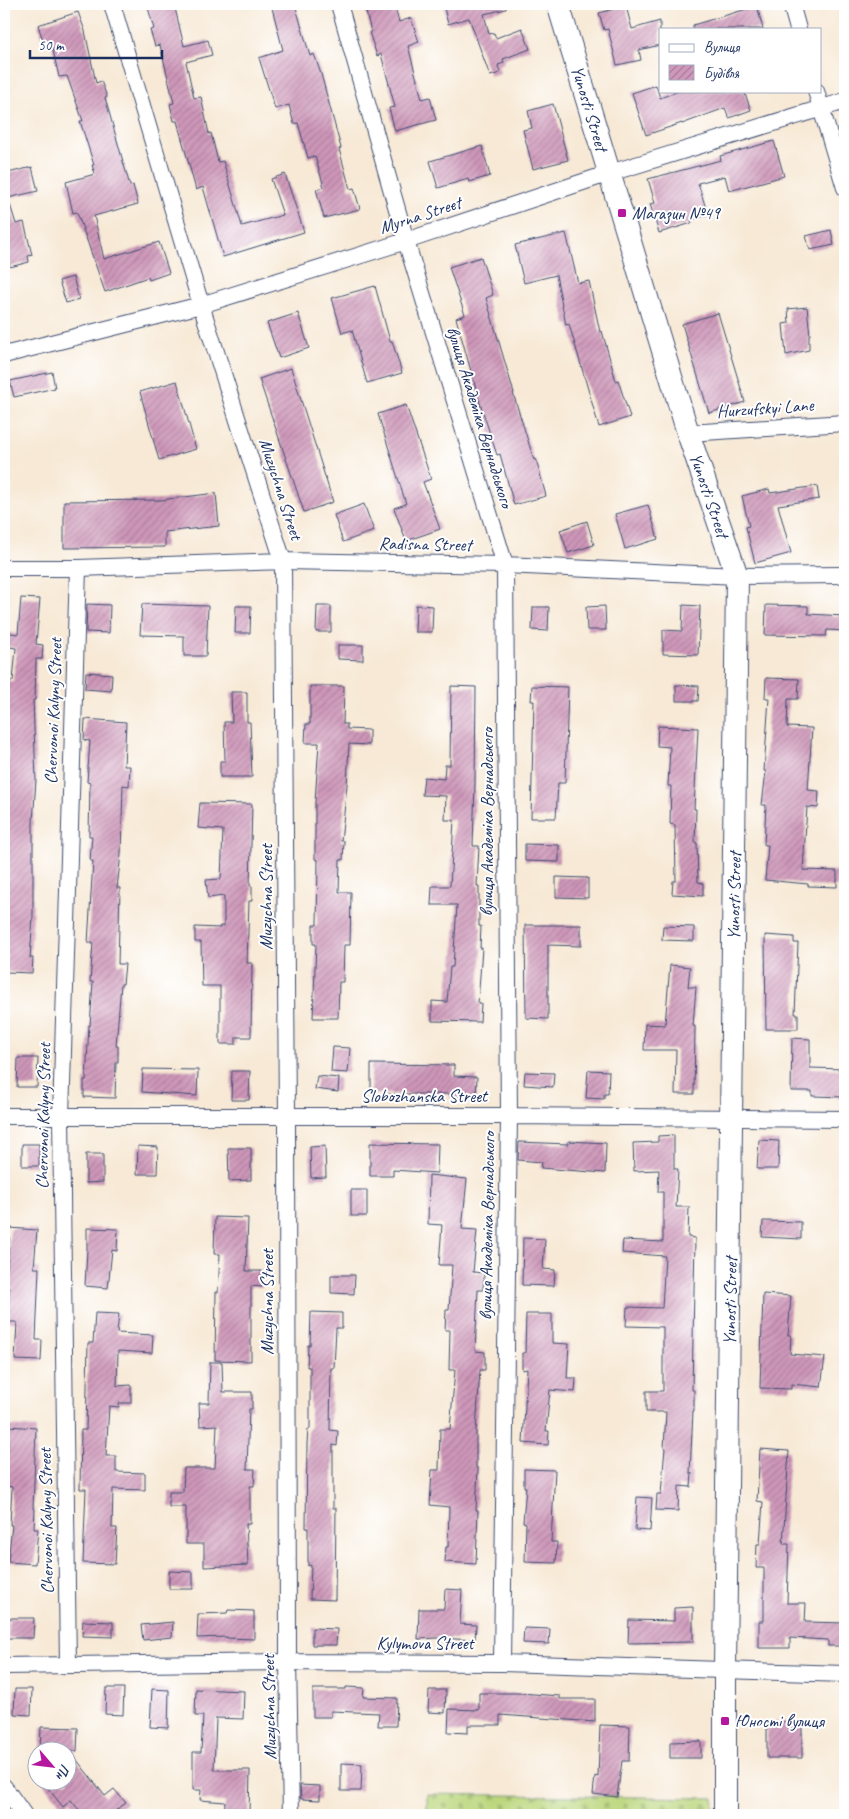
<svg xmlns="http://www.w3.org/2000/svg" width="849" height="1819" viewBox="0 0 849 1819" font-family="Caveat,sans-serif">
<style>
.cemetery{fill:url(#cemetery-stones);stroke:#6b836e}
.building{fill:url(#building-hatch)}
.lines{fill:none;stroke-linecap:round;stroke-linejoin:round}
.street-casing{stroke:#3c4b70;stroke-width:18}
.secondary-casing{stroke:#3c4b70;stroke-width:24}
.street{stroke:#fff;stroke-width:16}
.secondary{stroke:#fff;stroke-width:22}
.poi-dot{fill:#b5179e;stroke:#fff;stroke-width:2}
.labels{text-anchor:middle;dominant-baseline:central;stroke-width:4;stroke-linejoin:round;paint-order:stroke}
.street-label{font-size:18px;fill:#1b2f5e;stroke:#fff}
.poi-label{font-size:18px;fill:#1b2f5e;stroke:#fff;text-anchor:start}
</style>
<defs>
<pattern id="cemetery-stones" width="16" height="16" patternUnits="userSpaceOnUse" patternTransform="scale(1.25)"><rect width="16" height="16" fill="#bbd77d"/><path d="M2 7V4a2 2 0 0 1 4 0v3zM10 15v-3a2 2 0 0 1 4 0v3z" fill="#a0b96e"/></pattern>
<pattern id="building-hatch" width="6" height="6" patternUnits="userSpaceOnUse" patternTransform="scale(1.25)"><rect width="6" height="6" fill="#cf97b9"/><path d="M-1 1l2-2M0 6l6-6M5 7l2-2" fill="none" stroke="#a77c9a"/></pattern>
</defs>
<rect width="100%" height="100%" fill="#fff"/>
<filter id="ink" filterUnits="userSpaceOnUse"><feTurbulence type="fractalNoise" baseFrequency=".02" numOctaves="2"/><feDisplacementMap in="SourceGraphic" scale="10" xChannelSelector="R" yChannelSelector="G"/><feConvolveMatrix kernelMatrix="1 2 1 2 8 2 1 2 1" color-interpolation-filters="sRGB"/></filter>
<filter id="wash" filterUnits="userSpaceOnUse"><feTurbulence type="fractalNoise" baseFrequency=".0096" numOctaves="4" result="noise"/><feDisplacementMap in="SourceGraphic" scale="20" xChannelSelector="R" yChannelSelector="G"/><feGaussianBlur stdDeviation="1.12" result="paint"/><feColorMatrix in="noise" values="0 0 0 0 0 0 0 0 0 0 0 0 0 0 0 0 0 1.4 0 .05"/><feComposite in="paint" operator="in"/></filter>
<g filter="url(#wash)">
<rect width="100%" height="100%" fill="#f7e9d5"/>
<path class="cemetery" d="M427 1794 714 1798 713 1815H427Z"/>
<g id="blocks">
<path class="building" d="M147 4H174L184 46 208 40 212 55 186 62 194 98 201 97 209 134 211 133 218 162 223 161 242 226 283 215 271 179 285 174 304 232 223 257 203 187 196 190 177 121H174L170 104 174 103 160 45 155 46 150 30 154 29Z
M271 4H295L310 56 314 54 321 74 341 148 339 149 350 189 354 188 360 209 324 218 316 189 324 187 315 156 308 158 298 123 294 124 289 105 275 109 259 58 283 50Z
M364 4H394L399 22 411 18 419 42 408 46 422 99 430 97 436 120 395 131 389 108 395 107 381 54 377 56 369 32H371Z
M443 4H505L506 9 484 14 489 34 494 33 496 38 522 28 530 49 503 59 504 63 498 65 500 73 490 76 469 18 448 24Z
M626 6 632 29 660 21V45L639 50 641 60 617 65 608 29 604 30 599 13Z
M757 6 763 29H693V25Z
M78 12 85 31 96 83 101 81 107 97 105 98 130 186 133 185 138 204 94 216 104 259 159 242 169 273 149 280 148 277 105 292 77 212 73 213 66 182 95 174 92 165H94L80 121H83L67 76 59 77 51 42 44 44 38 25Z
M656 85 660 98 679 91H744L751 110 729 118 725 108 682 124V123L646 135 632 93Z
M553 104 568 160 533 169 523 130 532 128 528 111Z
M774 141 784 176 729 191 725 176 698 183 708 215 691 220 692 223 659 233 650 204 655 203 648 179 721 160 720 156Z
M482 146 490 176 469 182 468 179 438 188 430 161Z
M32 167 38 191 8 198 16 224 24 222 32 255 28 256 29 262 10 267 4 245V174Z
M831 230 834 245 810 250 806 236Z
M566 233 578 283 589 281 600 332 602 331 616 381 618 380 630 417 599 427 569 324 566 325 556 275 524 283 515 245Z
M481 257 493 295 486 298 514 393H513L534 460 536 459 546 496 514 505 500 454 497 455 480 403 456 318 465 315 449 267Z
M73 277 79 299 66 303 59 281Z
M375 286 390 341H392L402 373 367 383 352 330 342 333 332 298Z
M807 307 810 335H809V350L786 355 783 324 789 323 788 309Z
M298 313 309 348 279 358 267 323Z
M718 313 745 402 709 413 682 324Z
M291 368 333 502 304 512 259 379Z
M52 372 55 388 14 397 10 381Z
M177 381 196 449 159 460 140 392Z
M406 405 431 479 423 482 440 529 406 541 394 508 406 504 378 414Z
M817 486 819 499 778 505 791 553 755 563 746 527 749 526 742 496 769 489 770 493Z
M216 493 219 526 165 532V547L64 548V501L161 500Z
M364 504 374 531 343 542 334 515Z
M648 505 658 539 625 549 615 514Z
M587 521 594 545 568 553 560 530Z
M21 598 40 599 36 644 43 645 42 659H36L35 700H33L36 780 33 822V916L30 958H33L32 973 6 972 7 935H4V829H6L8 780H4V759H8L4 681H13L16 648 4 646V640L5 632 18 634Z
M87 604 110 605 109 633 86 632Z
M142 604 208 606 206 656H184V636L140 635Z
M416 605 433 606 432 632H415Z
M683 605 700 606 698 655 663 654V630L682 631Z
M766 605 808 606V614L845 616V631L827 630 826 636 765 635Z
M236 606H251L250 633H235Z
M317 606H331V632H316Z
M605 606 606 630H587L586 607Z
M533 607H549L548 631 532 630Z
M338 645H363V660L338 659Z
M86 672 112 674 111 691 85 689Z
M766 678 799 679 798 699H788L787 727 812 728 808 790 819 791 818 808 807 807 803 870 837 871V887L808 886V884L765 880 768 845H764L766 805H762L766 771H764L769 698H765Z
M676 685 699 686 698 701H676Z
M310 686H344L343 724H347V729L369 730V745L349 744 347 785 341 841H344L343 860H340L339 892H351L350 945H344L343 982H339L338 1018H313L316 944H313V925H317L318 860 315 859V802L319 743H305L306 724H310Z
M451 686 476 687 475 783 473 846H479L477 886H479V926H481L480 948H482L478 1003H481L480 1022 432 1021V1001L447 1002 450 967H453L457 905H431L432 886H450L454 820H445L446 796 422 795 424 777 444 779 445 765H450Z
M532 686 568 687 565 783H558L556 818H531L534 701H531Z
M231 692H247V722H250L252 777H220V761H225L224 722H232Z
M85 719 126 722 124 766H130L129 786 123 785 121 854 117 888H120L118 964H125L123 984H121L116 1046H118V1062H116L115 1098 84 1097V1080H86L89 1025 90 1026 93 982H90L93 943H88L93 861H90L92 836H89L90 783 87 782 90 741 84 740Z
M658 726 698 728 694 809H696L695 843H697L698 882 703 883V896L672 894 673 881H676L675 825 670 824 671 786H668L670 747 657 746Z
M200 803 252 804 250 886H252V901H249L247 963H252L251 1037H236V1044H220V986H202L201 942H195V927L220 928V926H224V896L208 898 206 880 221 879 223 830 198 828Z
M525 844 559 845V862L525 861Z
M556 877 588 878V898L556 897Z
M525 925H581V946L548 945V1019L526 1018Z
M663 926 694 927V941L662 940Z
M765 935 794 937V943H798L795 1014H798V1029H766Z
M670 965 690 967 688 987H696L693 1026H695L694 1094H675L676 1050H644L645 1024 665 1025Z
M792 1038 810 1039V1068L845 1069V1097L812 1096V1091H791Z
M333 1047 350 1048 348 1073 331 1072Z
M18 1058H38L37 1087H17Z
M371 1064 454 1065V1076L477 1077 476 1098 450 1097 451 1094H371Z
M143 1069 198 1070 197 1096 142 1092Z
M588 1070 609 1071 608 1094H604V1099L586 1098Z
M232 1071H250L249 1100H231Z
M525 1072 554 1073 553 1087 524 1085Z
M317 1076 339 1078 338 1092 315 1089Z
M674 1135V1169H678L676 1207H689L688 1237 695 1238 692 1390H694V1411H693L690 1473H692L691 1487 679 1486 678 1511 656 1510 657 1494H661L665 1448H664L666 1412H646V1391H663V1327L626 1326 627 1307 662 1308 665 1256 622 1253 623 1240 663 1242V1192H658L659 1170 634 1171 633 1143 658 1142V1136Z
M759 1140 779 1141 778 1169H757Z
M568 1141 606 1143 605 1173 541 1168 542 1162 518 1160 519 1142 568 1144Z
M370 1143 438 1144 437 1173 393 1170V1176H370Z
M22 1144H39V1166H22Z
M138 1146 158 1147 157 1174H137Z
M325 1146 326 1177 311 1178 310 1147Z
M228 1148H251V1180L229 1181Z
M86 1154H103V1182L86 1183Z
M429 1175 467 1179 462 1229 477 1230 473 1272 484 1273 483 1290H478L475 1351 485 1352V1370H480L476 1430V1468H478L476 1510H478L476 1564 445 1562 446 1547H448L449 1507 430 1505 432 1470H439L440 1429H450L455 1370H449L450 1330H445L446 1310H449L452 1265H439L442 1225 428 1224Z
M351 1190H367V1216H351Z
M215 1217 248 1218 246 1271H262V1287L251 1286V1361L215 1360 216 1292 218 1293 220 1254H214Z
M763 1221 801 1222V1239L762 1237Z
M10 1228 37 1230 34 1268H39L36 1340H42L41 1361 15 1360 17 1322H8L9 1288 4 1287V1268H7Z
M87 1228 118 1229 117 1251 112 1250 108 1288 85 1286 87 1250Z
M523 1238 545 1239 543 1269 555 1270 554 1286 522 1285Z
M331 1275H355L354 1294 331 1293Z
M763 1294 791 1296 788 1335H791L790 1354 825 1357 821 1387 791 1384V1389L760 1388Z
M311 1312 342 1313V1328H336L334 1368H331L330 1430 338 1431 337 1446 333 1445V1508H336L335 1600 310 1599 311 1565 308 1566V1528H306L307 1444 308 1429H310V1367H307L308 1345H310Z
M95 1313 119 1314 117 1333 153 1335 152 1353 118 1351 117 1386 131 1385V1403H119V1407L109 1406 106 1456H116V1472L145 1473V1490L113 1489 112 1528H117L115 1564 83 1563 86 1489H80L81 1430H86L88 1343H93Z
M526 1314H552V1343L569 1344 567 1378H576L575 1392 550 1390 546 1431H549L548 1445 523 1443 527 1369 522 1370V1353H525Z
M210 1362H222L223 1392H252V1409H249L247 1469H255L254 1486H250V1524H246L248 1565 204 1567V1544H186V1507H169V1492H183L184 1468H215L217 1425 200 1426 199 1403H209Z
M9 1426 36 1428 33 1509H35L34 1529H38L35 1564 8 1562 12 1525H10L12 1487 6 1486Z
M760 1449 789 1451 783 1544H789L787 1603H806L805 1622 845 1623V1646H828V1640L790 1638V1648H759V1621H764V1568H756L757 1544H760L763 1502 757 1501Z
M524 1469 555 1470 551 1542H557L556 1563 525 1562 526 1523 523 1522 526 1487H524Z
M637 1497 652 1498 650 1531 635 1530Z
M169 1571 193 1572V1589H169Z
M445 1589 462 1590 460 1624 476 1625 475 1640 437 1638 418 1639 419 1609H444Z
M693 1607V1642L628 1643 629 1620 674 1621V1608Z
M228 1610 254 1611V1639L227 1638V1637L197 1638 198 1614 227 1613Z
M9 1618H34L33 1638H8Z
M83 1621 113 1622V1637L82 1636Z
M173 1622 172 1637 143 1640 141 1625Z
M312 1628 337 1629 336 1645H312Z
M524 1628 550 1629 549 1644 523 1643Z
M346 1687 364 1688 363 1697 397 1698 396 1726H378L379 1713 331 1711V1717H313V1689H346Z
M106 1688H124L123 1715 105 1714Z
M15 1689H32L31 1715 14 1714Z
M152 1689 169 1690 168 1728 150 1727Z
M196 1689 244 1691 243 1719 216 1718 214 1770H250L249 1815H224L225 1802 200 1800 201 1790H193V1752H201L203 1716H195Z
M429 1690H446L445 1713 428 1712Z
M479 1693H520L560 1696V1699H595V1722L500 1715V1725H468V1733L448 1732 449 1709 479 1710Z
M767 1722H802V1758H767Z
M600 1725 630 1726 629 1761H622L617 1797 593 1794 595 1776 598 1777Z
M41 1727 78 1728 77 1751 69 1750 105 1796 114 1789 126 1803 116 1810 120 1815H83L71 1800 63 1807 43 1782H68V1752H40Z
M701 1741V1758H670V1742Z
M341 1763 362 1764 361 1791H341Z
M300 1785 320 1786V1800L301 1799Z"/>
</g>
</g>
<g filter="url(#ink)">
<use href="#blocks" fill-opacity="0" stroke="#3c4b70" stroke-width="1"/>
<g class="lines">
<defs>
<path id="street" d="M112 4 201 305 283 561 287 1117 288 1662 291 1815
M339 4 406 241 505 565 509 1116 502 1663
M791 4 798 29
M816 91 845 188
M4 355 201 305 406 241 610 173 845 101
M688 433 845 423
M4 568H78L283 561 505 565 737 576 845 575
M4 1116H509L845 1119
M68 1665 61 1116 78 568
M4 1666 288 1662 502 1663 845 1674
M4 1787 24 1815"/>
<g id="secondary">
<path id="s1" d="M558 4 688 433 737 576 725 1671V1815"/>
</g>
</defs>
<use href="#street" class="street-casing"/>
<use href="#secondary" class="secondary-casing"/>
<use href="#street" class="street"/>
<use href="#secondary" class="secondary"/>
</g>
</g>
<g class="poi-dot">
<rect x="617" y="208" width="10" height="10" rx="2.5"/>
<rect x="720" y="1716" width="10" height="10" rx="2.5"/>
</g>
<g class="labels">
<g class="street-label">
<text stroke="none"><textPath href="#s1" startOffset="109">Yunosti Street</textPath></text>
<text transform="translate(420 215) rotate(-18)">Myrna Street</text>
<text transform="translate(765 408) rotate(-4)">Hurzufskyi Lane</text>
<text transform="translate(480 417) rotate(73)">вулиця Академіка Вернадського</text>
<text transform="translate(281 489) rotate(72)">Muzychna Street</text>
<text stroke="none"><textPath href="#s1" startOffset="514">Yunosti Street</textPath></text>
<text transform="translate(425 544) rotate(1)">Radisna Street</text>
<text transform="translate(53 711) rotate(-88)">Chervonoi Kalyny Street</text>
<text transform="translate(487 822) rotate(-90)">вулиця Академіка Вернадського</text>
<text transform="translate(734 896) rotate(-89)">Yunosti Street</text>
<text transform="translate(266 897) rotate(-90)">Muzychna Street</text>
<text x="424" y="1096">Slobozhanska Street</text>
<text transform="translate(43 1116) rotate(-89)">Chervonoi Kalyny Street</text>
<text transform="translate(487 1226) rotate(-89)">вулиця Академіка Вернадського</text>
<text transform="translate(730 1301) rotate(-89)">Yunosti Street</text>
<text transform="translate(267 1302) rotate(-90)">Muzychna Street</text>
<text transform="translate(46 1521) rotate(-91)">Chervonoi Kalyny Street</text>
<text x="425" y="1643">Kylymova Street</text>
<text transform="translate(269 1707) rotate(-91)">Muzychna Street</text>
</g>
<g class="poi-label">
<text x="632" y="213">Магазин №49</text>
<text x="735" y="1721">Юності вулиця</text>
</g>
</g>
<rect width="849" height="1819" fill="none" stroke="#fff" stroke-width="20"/>
<rect x="659" y="28" width="162" height="65" fill="#ffffff" stroke="#a4acbf"/>
<rect x="669" y="44" width="25" height="8" fill="#ffffff" stroke="#a4acbf"/>
<text x="704" y="52" font-size="15" fill="#1b2f5e">Вулиця</text>
<rect x="669" y="65" width="25" height="15" fill="url(#building-hatch)" stroke="#a4acbf"/>
<text x="704" y="78" font-size="15" fill="#1b2f5e">Будівля</text>
<g transform="translate(52 1766) rotate(118)"><circle r="24" fill="#ffffff" stroke="#a4acbf"/>
<path d="M0-4L9 19L0 12L-9 19Z" fill="#b5179e"/>
<text y="-8" font-size="14" font-weight="bold" text-anchor="middle" fill="#1b2f5e">Пн</text>
</g>
<path d="M30 50v8h132v-8" fill="none" stroke="#1b2f5e" stroke-width="2.5"/>
<text x="38" y="50" font-size="15" fill="#1b2f5e" stroke="#ffffff" stroke-width="4" paint-order="stroke">50 m</text>
</svg>
